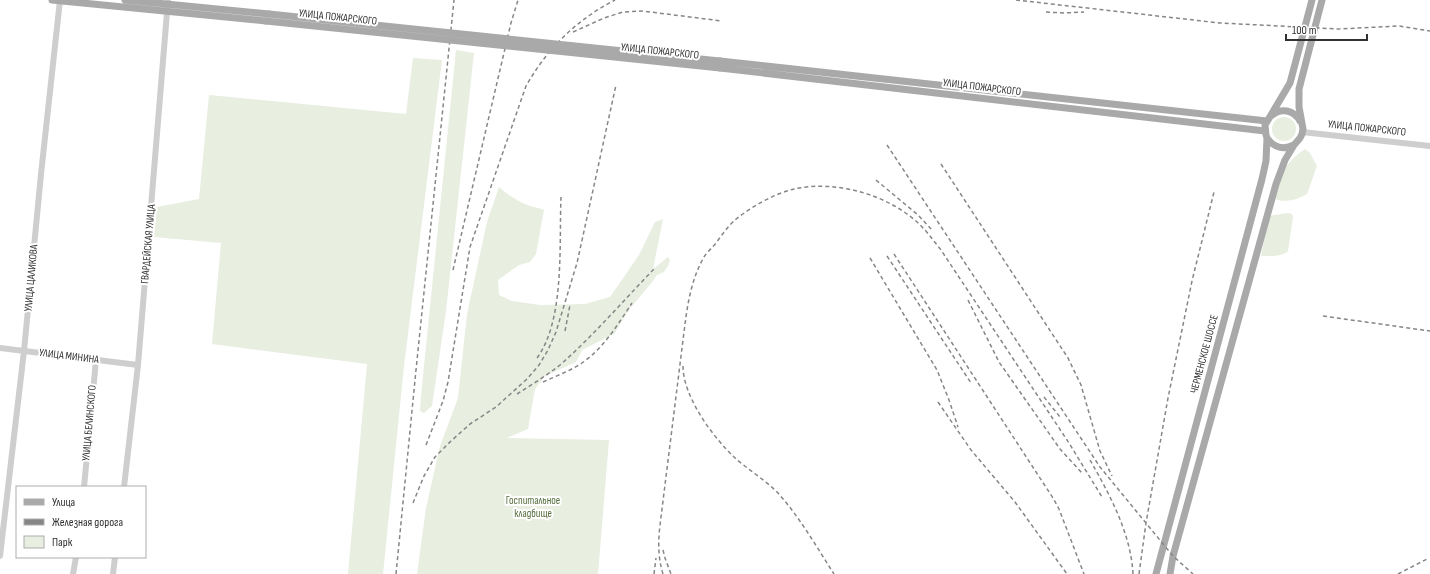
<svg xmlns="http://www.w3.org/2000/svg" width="1430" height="574" viewBox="0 0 1430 574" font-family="'Sofia Sans Condensed',sans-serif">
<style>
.green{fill:#e8eee0}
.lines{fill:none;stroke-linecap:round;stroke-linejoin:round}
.minor{stroke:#cecece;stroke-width:6}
.major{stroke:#a9a9a9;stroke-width:7}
.rail{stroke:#868686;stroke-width:1.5;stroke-dasharray:4 3;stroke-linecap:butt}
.major-bridge{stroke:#a9a9a9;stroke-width:7}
.labels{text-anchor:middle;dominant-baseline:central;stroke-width:4;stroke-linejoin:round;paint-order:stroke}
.street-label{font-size:11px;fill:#313131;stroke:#fff}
.park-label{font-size:11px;fill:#576d3e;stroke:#fff}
</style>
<rect width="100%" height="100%" fill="#fff"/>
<path class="green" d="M456 50 474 53 446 311 432 406 424 413 420 411 421 396Z
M413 58 442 60 404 366 383 574H348L367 364 212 344 221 243 154 237 157 207 199 199 209 95 406 114Z
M1272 129a12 12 0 1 1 24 0a12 12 0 1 1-24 0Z
M1305 149 1310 153 1317 166 1307 194C1297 200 1286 203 1275 199 1281 175 1283 164 1305 149Z
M499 187C507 194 515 200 525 204 531 207 537 207 544 210L536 254 530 262 519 265 498 280 499 295 512 301 540 305 585 304 610 297 639 255 655 222 663 219 653 269 668 257 670 260 668 266 664 272 657 275 652 282 628 311 614 334 582 350 576 362 545 376 535 389 528 429 507 438 609 440 598 574H417L426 508 440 446 458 398 467 314 487 222Z
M1288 213 1292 214 1293 217 1288 251C1282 257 1270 256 1261 256L1269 216Z"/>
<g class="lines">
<path class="minor" d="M1302 132 1430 146
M0 348 138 365
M84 487 96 360
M124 487 138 365 168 0
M0 556 24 351 41 174 60 0
M73 574 76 557
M113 574 115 557"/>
<path class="major" d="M52 0 266 21
M125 0 269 14
M720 61 1267 121
M720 68 1265 131
M1271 116C1281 107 1294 110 1300 121
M1267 138C1274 148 1284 150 1294 145
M1156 574 1262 179 1266 161 1267 138 1266 135 1265 125 1290 83 1312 0
M1170 574 1173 556 1276 184 1285 160 1294 145 1300 138 1302 134 1303 129 1299 107V89L1322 0"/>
<path class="rail" d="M1016 0 1220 23 1338 29 1399 26 1430 31
M1046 12 1064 13 1084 12
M573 32 604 18 623 12 642 11 722 21
M887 145 1100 467 1173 556 1193 574
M941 164 1068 358 1081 385 1100 451 1112 476
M876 180 918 215 933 231
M894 254 1053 498 1059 509 1084 574
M887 256 971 383
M870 258 937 370 949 400 958 427
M453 270 511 23 518 0
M968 300 999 362 1060 449 1082 473
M1323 316 1430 331
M565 331 570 305
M537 358C565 320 559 244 561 197
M683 366C683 397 713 437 734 457 747 469 764 479 777 492 799 516 816 546 834 574
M543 382C556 376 570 371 582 363 604 348 618 324 632 303
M517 394C531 385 546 376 560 365 593 336 623 301 654 269
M1044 397 1060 417
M938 402 971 450 1015 502 1067 574
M426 445 443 401 448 382 470 247 526 86C547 49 576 20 615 0
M1090 460C1110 495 1131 534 1133 574
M413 503 424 476 435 457 451 441 470 424 496 407 527 379 539 365 548 350 556 332 577 263 616 85
M663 550 665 558 671 574
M396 574 416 370 454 0
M654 574 656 558
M663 574C658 558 658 542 660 525L685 324C688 301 692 278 704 257 707 252 712 248 716 243 722 235 728 226 735 220 752 206 774 194 794 189 835 180 886 194 917 222 926 230 933 240 941 250L1069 443 1102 497
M1139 574 1146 523 1168 398 1192 281 1214 192
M1398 574 1429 558"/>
<path class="major-bridge" d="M269 14 720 61
M266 21 720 68"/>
</g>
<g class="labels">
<g class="street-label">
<text transform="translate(338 17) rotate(6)">УЛИЦА ПОЖАРСКОГО</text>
<text transform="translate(660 51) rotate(6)">УЛИЦА ПОЖАРСКОГО</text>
<text transform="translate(982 87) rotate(7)">УЛИЦА ПОЖАРСКОГО</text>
<text transform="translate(1367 128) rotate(6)">УЛИЦА ПОЖАРСКОГО</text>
<text transform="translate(148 244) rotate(-85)">ГВАРДЕЙСКАЯ УЛИЦА</text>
<text transform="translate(31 278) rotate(-85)">УЛИЦА ЦАЛИКОВА</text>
<text transform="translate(1204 354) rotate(-75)">ЧЕРМЕНСКОЕ ШОССЕ</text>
<text transform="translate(69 356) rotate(7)">УЛИЦА МИНИНА</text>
<text transform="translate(89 423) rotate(-85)">УЛИЦА БЕЛИНСКОГО</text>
</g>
<g class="park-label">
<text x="533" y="500">Госпитальное<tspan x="533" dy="13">кладбище</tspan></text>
</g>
</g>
<rect x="16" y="486" width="130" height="72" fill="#ffffff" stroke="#adadad"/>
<rect x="24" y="499" width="20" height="6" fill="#a9a9a9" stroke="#adadad"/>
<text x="52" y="506" font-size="12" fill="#313131">Улица</text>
<rect x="24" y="519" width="20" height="6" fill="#868686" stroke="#adadad"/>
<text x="52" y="526" font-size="12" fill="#313131">Железная дорога</text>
<rect x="24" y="536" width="20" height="12" fill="#e8eee0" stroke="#adadad"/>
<text x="52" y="546" font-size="12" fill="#313131">Парк</text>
<path d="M1286 34v6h81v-6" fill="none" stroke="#313131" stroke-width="2"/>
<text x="1292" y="34" font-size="12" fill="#313131" stroke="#ffffff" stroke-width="3" paint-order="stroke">100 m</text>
</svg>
